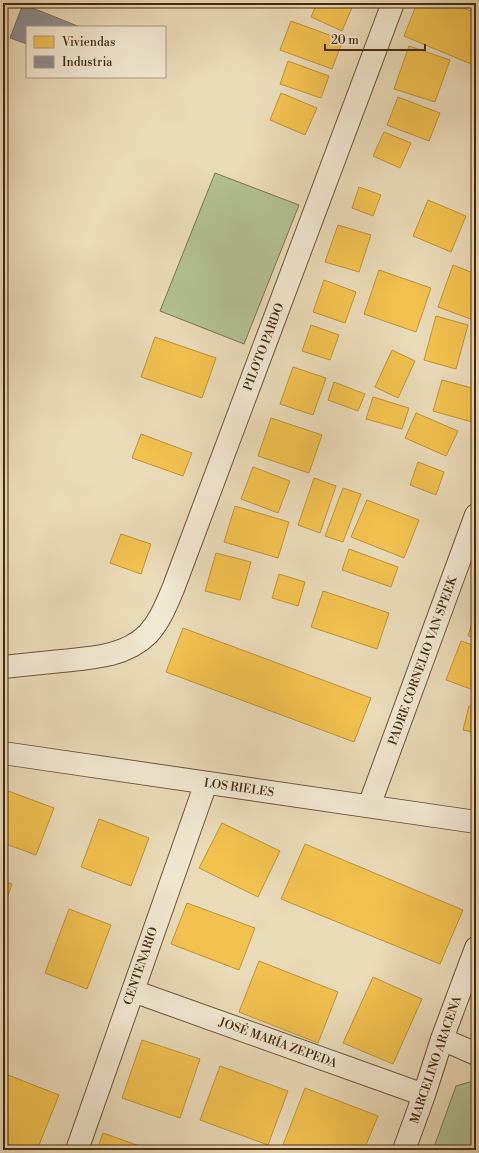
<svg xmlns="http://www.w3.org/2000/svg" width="479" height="1153" viewBox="0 0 479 1153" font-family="'Libre Bodoni',serif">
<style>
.green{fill:#b3c192;stroke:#7c764e}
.homes{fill:#f2c14e;stroke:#be943a}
.industry{fill:#8d8d92;stroke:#776f6a}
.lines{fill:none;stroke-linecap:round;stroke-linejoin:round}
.street-casing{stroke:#6e5636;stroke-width:24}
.street{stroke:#f1e8d1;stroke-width:22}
.labels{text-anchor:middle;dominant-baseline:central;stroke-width:4;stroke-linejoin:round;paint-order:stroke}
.street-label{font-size:12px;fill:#452a0b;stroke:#f1e8d1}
</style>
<rect width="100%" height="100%" fill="#eadbb8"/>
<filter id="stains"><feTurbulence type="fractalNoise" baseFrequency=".005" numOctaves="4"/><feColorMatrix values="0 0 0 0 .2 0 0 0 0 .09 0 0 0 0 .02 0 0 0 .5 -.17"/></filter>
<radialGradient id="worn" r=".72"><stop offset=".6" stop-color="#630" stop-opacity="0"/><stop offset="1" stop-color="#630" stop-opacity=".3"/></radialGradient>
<path class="green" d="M215 173 299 205 244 344 160 311Z
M473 1081 476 1082V1150H433L456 1086Z"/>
<path class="homes" d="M317 3H354L342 31 311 17Z
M417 3H451L476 13V53L471 64 404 36Z
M291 21 343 40 332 69 280 50Z
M409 46 450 60 435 102 394 89Z
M288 61 329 76 321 98 280 84Z
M281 93 317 108 305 135 270 120Z
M398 97 440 113 429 141 387 125Z
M384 132 411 143 400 168 373 156Z
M359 187 381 195 373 216 352 208Z
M428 200 466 216 451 252 413 236Z
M338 225 371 235 359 272 325 262Z
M453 265 476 274V321L438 307Z
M379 270 431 288 416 332 364 314Z
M324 280 356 292 345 323 313 312Z
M436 316 468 325 456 369 424 360Z
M311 325 339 335 330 360 302 351Z
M155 337 216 358 202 398 141 377Z
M392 350 415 361 398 398 375 387Z
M293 367 326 378 313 415 280 404Z
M442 380 476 389V407L472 422 433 411Z
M334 382 365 394 358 411 328 400Z
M373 397 409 408 402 429 366 419Z
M416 413 458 431 446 456 405 438Z
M271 418 322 435 309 473 258 456Z
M141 434 192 453 183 476 132 458Z
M418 462 444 472 436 495 410 485Z
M253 467 290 481 278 513 241 499Z
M314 478 336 486 320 533 298 525Z
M343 488 361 494 343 542 325 536Z
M367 500 419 520 404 558 351 537Z
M235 506 289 522 278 558 224 542Z
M121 534 151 544 141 574 110 563Z
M349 549 398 567 391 587 342 570Z
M216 553 251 562 240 600 205 591Z
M279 574 305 582 298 606 272 598Z
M323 591 389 613 377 649 311 627Z
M476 611V638L468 636Z
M183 628 371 698 354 742 166 672Z
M461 641 476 646V691L446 680Z
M469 706 476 707V733L463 730Z
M3 789 54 808 36 855 3 843Z
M99 819 149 838 131 886 81 867Z
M222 823 280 851 258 897 199 868Z
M305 844 463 910 440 964 281 899Z
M3 881 12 884 3 911Z
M187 903 255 928 239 970 171 944Z
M69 909 111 925 87 989 45 973Z
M259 961 338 992 318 1043 239 1012Z
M373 977 422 999 393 1064 343 1043Z
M142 1040 200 1059 180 1118 122 1098Z
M220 1066 288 1091 268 1145 200 1120Z
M3 1073 59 1095 37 1150H3Z
M305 1088 378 1116 364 1150H281Z
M103 1133 151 1150H97Z"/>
<path class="industry" d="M23 4 80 27H27V44L10 38Z"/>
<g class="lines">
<defs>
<path id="street" d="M3 667C22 665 42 663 61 661 91 658 125 657 148 634 160 621 166 605 173 589L393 3
M3 753 476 822
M369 806 476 515
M133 991 424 1095
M442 1039 476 1054
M77 1150 206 783
M404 1150 424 1095 442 1039 476 948"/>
</defs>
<use href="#street" class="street-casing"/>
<use href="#street" class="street"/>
</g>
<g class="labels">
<g class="street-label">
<text transform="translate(264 347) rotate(-69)">PILOTO PARDO</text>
<text transform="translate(423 661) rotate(-70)">PADRE CORNELIO VAN SPEEK</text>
<text transform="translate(239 788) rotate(8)">LOS RIELES</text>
<text transform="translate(141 966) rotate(-71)">CENTENARIO</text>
<text transform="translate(278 1043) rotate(20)">JOSÉ MARÍA ZEPEDA</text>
<text transform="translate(436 1060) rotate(-71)">MARCELINO ARACENA</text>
</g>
</g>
<rect width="479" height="1153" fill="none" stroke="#eadbb8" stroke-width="16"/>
<rect x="4" y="4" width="471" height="1145" fill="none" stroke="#452a0b" stroke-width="2"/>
<rect x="8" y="8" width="463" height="1137" fill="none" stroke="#452a0b"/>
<rect x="26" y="26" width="140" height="52" fill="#f1e8d1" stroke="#ac9c82"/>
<rect x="34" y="36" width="20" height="12" fill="#f2c14e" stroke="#ac9c82"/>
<text x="62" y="46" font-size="12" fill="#452a0b">Viviendas</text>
<rect x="34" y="56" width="20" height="12" fill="#8d8d92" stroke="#ac9c82"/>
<text x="62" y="66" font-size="12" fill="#452a0b">Industria</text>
<path d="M325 44v6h100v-6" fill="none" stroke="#452a0b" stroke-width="2"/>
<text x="331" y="44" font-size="12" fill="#452a0b" stroke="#f1e8d1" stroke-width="3" paint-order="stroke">20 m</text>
<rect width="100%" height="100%" filter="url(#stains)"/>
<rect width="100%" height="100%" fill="url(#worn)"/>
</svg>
